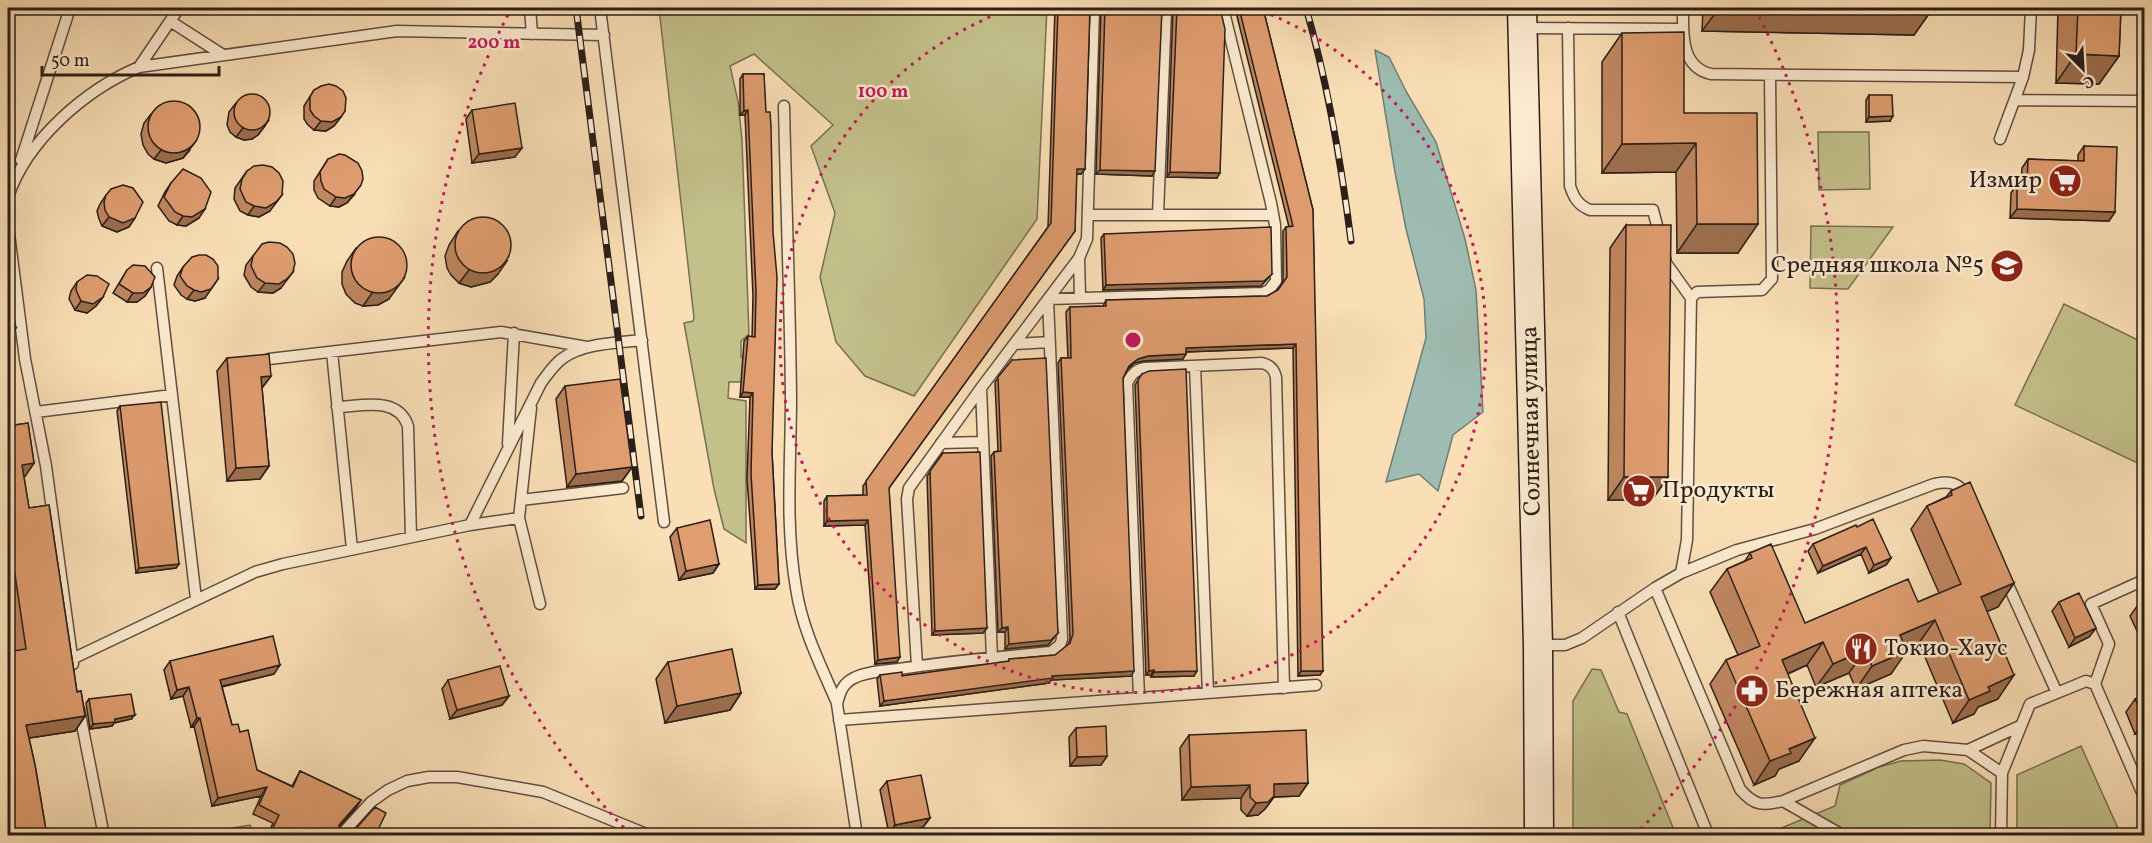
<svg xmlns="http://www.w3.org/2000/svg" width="2152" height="843" viewBox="0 0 2152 843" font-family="Vollkorn,serif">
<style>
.green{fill:#c3c08a;stroke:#777052;stroke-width:1.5}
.water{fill:#9ebcb1;stroke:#707d74;stroke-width:1.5}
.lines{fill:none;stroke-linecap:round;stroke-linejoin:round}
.lane-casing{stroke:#5f4f40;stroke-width:13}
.secondary-casing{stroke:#2b1f19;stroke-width:31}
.lane{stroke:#fcead0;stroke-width:10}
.secondary{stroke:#fcead0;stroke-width:28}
.rail-casing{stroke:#2b1f19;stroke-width:7}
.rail{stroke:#fcead0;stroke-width:4.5;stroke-dasharray:14;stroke-linecap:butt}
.wall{fill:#c08760;stroke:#2b1f19;stroke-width:1.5}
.shaded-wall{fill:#9c6e4e;stroke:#2b1f19;stroke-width:1.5}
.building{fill:#df9d70;stroke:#2b1f19;stroke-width:1.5}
.ring{fill:none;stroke:#c2185b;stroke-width:3;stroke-dasharray:3 6}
.labels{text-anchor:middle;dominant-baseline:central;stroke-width:5;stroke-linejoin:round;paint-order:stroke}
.poi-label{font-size:24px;fill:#2b1f19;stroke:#fcead0;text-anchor:start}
.street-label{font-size:24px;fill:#2b1f19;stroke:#fcead0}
.centre{fill:#c2185b;stroke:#fcead0;stroke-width:3}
.ring-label{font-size:18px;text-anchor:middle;font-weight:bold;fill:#c2185b;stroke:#fcead0;stroke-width:5;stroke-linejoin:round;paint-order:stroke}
</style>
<rect width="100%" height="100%" fill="#fadfb6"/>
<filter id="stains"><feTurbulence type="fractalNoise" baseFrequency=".00333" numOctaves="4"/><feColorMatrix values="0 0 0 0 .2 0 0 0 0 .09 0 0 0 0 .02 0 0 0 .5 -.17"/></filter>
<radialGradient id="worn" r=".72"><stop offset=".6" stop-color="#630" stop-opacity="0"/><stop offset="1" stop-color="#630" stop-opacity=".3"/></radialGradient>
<path class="green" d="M659 8H1047L1037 219 914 396 865 376 836 342 820 277 835 213 811 146 833 125 754 54 730 66 738 101 742 140 749 334 741 341V357L748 359 745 382H729L728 398 746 401V543L724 529 714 489 684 323 693 321 694 318Z
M1818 132H1869L1870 189 1819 190Z
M1811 226 1893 227 1848 289 1810 288Z
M2064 304 2144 343V466L2015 405Z
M1592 669 1601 670 1619 712 1627 714 1676 835H1573V701Z
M2081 746 2121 835H2017V775Z
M1940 760 1964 764 1991 783 1990 835 1762 836 1835 806 1840 785 1879 767 1901 761Z
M250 825 253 835H191Z"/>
<path class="water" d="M1375 50 1389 57 1407 93 1436 142 1465 239 1476 290 1483 412 1453 435 1438 491 1419 474 1386 482 1426 338 1424 299 1406 229 1395 172Z"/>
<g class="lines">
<defs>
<path id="lane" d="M530 8 532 34
M600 8 664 522
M1683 8C1683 32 1680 67 1711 74L2023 77 2029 50 2031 8
M170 21 223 55
M1524 28 1683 29
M1568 28 1570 186C1574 198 1578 205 1590 210H1653L1660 237
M139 67 179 8
M2015 100 2144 101
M784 106C786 203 790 300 791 397 791 460 785 525 796 588 802 629 821 666 837 703
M2000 139 2023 77
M21 160 70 8
M8 197C27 140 85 90 139 67L397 31 604 35
M1088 215H1273
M1158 215 1166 8
M8 226 25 359 46 466 73 664
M1079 258 1080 298
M1665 258 1666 263 1691 298
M157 268 196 599
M1014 344 1050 342
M332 352 352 549
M269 359 501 332 587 347
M1195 366 1208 693
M981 388 992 658
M337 407C362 406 398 396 408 426L411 537
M36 412 172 395
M941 443 983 442
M508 444 514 333
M521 500 623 488
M519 518 531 408
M470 525 519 518 540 604
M1681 573 1687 540 1691 298 1697 292 1762 290 1772 279 1770 75
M2004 576 2057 693
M1655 588 1681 573 1737 550 1815 529 1934 484C1950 480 1958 483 1968 496
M1618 612 1707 832
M1539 645H1565L1582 638 1655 588 1740 789C1754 806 1763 806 1783 801L1904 750 1923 746 1968 750 2020 726
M72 659 255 572 283 564 470 525 541 383C547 375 554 364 563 358 584 343 617 343 642 340
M917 666 907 499 909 488 981 388 1079 258 1087 239 1094 8
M2095 684 2109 644 2091 604 2144 580
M1139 698 1127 383C1132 374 1135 370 1145 368L1262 363C1270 365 1274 369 1276 377L1284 688
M79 709 104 836
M839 720 1316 685
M1968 750 2002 773
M1783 801 1844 836
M340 836 371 802 388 790 407 781 429 777H457L543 792 651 836
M857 836 837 704C840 692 843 683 854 678 867 671 885 671 899 669 949 661 1000 657 1051 652L1060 645 1062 639 1048 299 1263 293 1269 290 1276 281 1275 225 1271 203 1223 8
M2001 836 2002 773 2030 704 2086 681 2095 684 2144 797"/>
<path id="secondary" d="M1522 8 1538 646 1539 836"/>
</defs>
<use href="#lane" class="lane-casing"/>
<use href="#secondary" class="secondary-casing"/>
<use href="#lane" class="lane"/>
<use href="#secondary" class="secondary"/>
<defs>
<path id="rail" d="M576 8 641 516
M1306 8C1328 84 1341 162 1351 241"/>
</defs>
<use href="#rail" class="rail-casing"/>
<use href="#rail" class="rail"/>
</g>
<path class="wall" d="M1055 8H1090L1085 169 1081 174H1076L1075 231 889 488 897 662 875 664 865 525 824 526V501L827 496 863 495V486L1048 227Z
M1101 8H1162L1152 176 1096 174Z
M1173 8H1220L1217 178 1167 177Z
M1235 8H1263L1313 210 1320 675 1298 676 1293 348 1186 352 1183 359 1144 361 1135 363 1128 369 1123 378 1131 676 1051 680 1049 683 880 706 877 679 880 675 902 676 1008 662 1009 659 1055 655 1068 645 1070 639 1058 363 1061 358H1068L1066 312 1070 307 1103 306 1106 300 1267 296 1278 290 1283 282V231L1286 227H1289Z
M1703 8H1933L1914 35 1702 31Z
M2058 8H2121L2119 56 2099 84 2056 83Z
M1622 33 1684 113 1738 253H1677L1676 172 1602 173V62Z
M743 74H764L772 453 779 584 775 589H755L747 479 750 397H740L744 341 748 336 752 337 753 296 745 115H740V79Z
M314 90 345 111 334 126 326 131 314 130 308 125 304 119V106Z
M1869 95 1890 121 1866 122V100Z
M236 103 269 120 258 135 252 139 244 140 236 137 230 132 227 125 229 112Z
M472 110 515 157 472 163 466 119Z
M151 114 190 150 183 158 166 163 154 159 148 154 143 145 141 134 144 123Z
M2084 146 2115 212 2109 221 2010 218 2011 193 2017 184H2021L2022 168 2028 159 2078 161V155Z
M328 159 355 194 347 203 339 207 330 206 318 198 314 190V181Z
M247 171 270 211 259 217 248 215 240 211 234 199 235 188Z
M171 183 199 218 186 226 177 225 169 221 158 206 165 192Z
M106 195 135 218 129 227 117 232 102 226 99 219 97 211 100 204Z
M1626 225 1668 477 1652 500H1608L1610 248Z
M458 231 498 274 490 282 471 287 459 283 451 275 447 268 445 256 449 245Z
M1104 234 1268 278 1261 286 1103 290 1101 238Z
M356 248 389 299 378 305 363 306 355 303 346 294 342 284V272L347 261Z
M253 256 281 288 273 293 258 292 251 287 244 275 246 265Z
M183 267 205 298 195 301 187 299 181 295 174 285 177 276Z
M127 270 151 287 145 296 137 302H127L113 293Z
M77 282 103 297 96 306 87 313 75 310 69 299 71 291Z
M227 358 271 376 262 388 269 466 260 479 227 481 217 371Z
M1012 360 1058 633 1048 645 1005 649V632H998L991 456 994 452 998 451 995 382Z
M1142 374 1194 676 1151 677V675H1146L1135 385Z
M565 386 632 467 622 481 567 487 556 399Z
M120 406 179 564 176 568 136 573 117 411Z
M28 423 34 463 24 477 29 508 49 505 77 692 81 691 85 716 75 731 29 738 35 765 47 836H8V652L14 651 8 609V426Z
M943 453 987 628 983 633 932 635 927 476Z
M1951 491 2014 583 1998 607 1987 611 1998 699 1978 707 1974 714 1953 723 1919 643 1906 649 1891 674 1856 689 1849 673 1816 687 1807 665 1788 674 1799 761 1779 769 1775 776 1754 785 1710 684 1726 660 1738 655 1710 592 1727 569 1745 561 1750 553 1805 623 1918 602 1939 593 1911 529 1927 506 1946 497Z
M1857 527 1891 558 1886 565 1869 573 1861 554 1818 573 1808 551 1813 544Z
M677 528 719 564 713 573 679 580 670 537Z
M2145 600V648L2130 616 2140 602Z
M2059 602 2096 628 2089 637 2069 647 2052 611Z
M170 661 274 674 222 687 232 725 240 732 257 770 292 786 300 771 361 800 355 809 339 827V830L344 835 375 836H267L273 823 253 814 261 796 212 806 194 726 191 727 183 696 171 699 164 670Z
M668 662 741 693 730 710 665 723 656 679Z
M448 680 509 696 502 705 450 719 442 689Z
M2145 695V741L2141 732 2135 734 2126 712 2135 699Z
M89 699 131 719 114 723 112 726 90 729 86 703Z
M1076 728 1107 756 1101 765 1070 766 1069 737Z
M1189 735 1308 783 1299 796 1274 797 1265 809 1258 815 1247 816 1241 810V798L1182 800 1180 748Z
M887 781 930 818 923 827 889 834 880 790Z"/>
<path class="shaded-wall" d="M1719 8H1933L1914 35 1702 31Z
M2076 54 2119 56 2099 84 2056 83Z
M748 110 745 115H740L744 111Z
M1893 116 1890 121 1866 122 1869 117Z
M341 117 334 126 326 131 314 130 321 121Z
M265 126 258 135 252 139 244 140 236 137 243 128Z
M196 141 183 158 166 163 154 159 161 150Z
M1696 143 1676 172 1602 173 1622 144Z
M522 148 515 157 472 163 479 154Z
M1077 169H1085L1081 174 1073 173Z
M1100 170 1155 171 1152 176 1096 174Z
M1170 172 1220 173 1217 178 1167 177Z
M361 185 347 203 339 207 330 206 336 197Z
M282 195 270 211 259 217 248 215 254 206Z
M205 209 199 218 186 226 177 225 183 216Z
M2017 209 2115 212 2109 221 2010 218Z
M109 217 135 218 129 227 117 232 102 226Z
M1697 224H1758L1738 253H1677Z
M507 261 498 274 490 282 471 287 459 283 469 270Z
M293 272 281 288 273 293 258 292 265 283Z
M1272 274 1261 286 1103 290 1106 285Z
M405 277 389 299 378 305 363 306 372 293Z
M218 279 205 298 195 301 187 299 194 290Z
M151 287 145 296 137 302H127L133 293Z
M103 297 96 306 87 313 75 310 81 301Z
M16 328 8 340V330Z
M1296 344 1293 348 1183 352 1186 348Z
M1186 354 1183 359 1144 361 1135 363 1126 370 1129 366 1138 359 1148 356Z
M271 376 261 389V377Z
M743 392 753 393 750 397H740Z
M34 463 24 478 22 465Z
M269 466 260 479 227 481 236 468Z
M632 467 622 481 567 487 576 474Z
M1624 477H1668L1652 500H1608Z
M868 520 865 525 824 526 827 521Z
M1866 547 1861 554 1818 573 1823 566Z
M1891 558 1886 565 1869 573 1874 565Z
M13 561 8 569V562Z
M179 564 176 568 136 573 139 568Z
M719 564 713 573 679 580 686 571Z
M2014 583 1998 607 1965 621 1981 597Z
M779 584 775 589H755L758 585Z
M1935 620 1919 643 1884 658 1900 635Z
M1008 627 1005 632H998L1002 628Z
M987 628 983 633 932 635 935 631Z
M2096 628 2089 637 2069 647 2075 638Z
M1058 633 1048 645 1005 649 1009 644Z
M1823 642 1807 665 1766 683 1782 660Z
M1865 650 1849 673 1816 687 1833 664Z
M1907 651 1891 674 1856 689 1872 666Z
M900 657 897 662 875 664 878 660Z
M280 665 274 674 214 688 220 680Z
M1154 670 1151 675H1146L1149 671Z
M1134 671 1131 676 1051 680 1049 683 880 706 884 701 1052 676Z
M1197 671 1194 676 1151 677 1154 672Z
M1301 671H1323L1320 675 1298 676Z
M2014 675 1998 699 1978 707 1974 714 1953 723 1969 700 1988 687Z
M189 687 183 696 171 699 177 690Z
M741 693 730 710 665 723 677 706Z
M509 696 502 705 450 719 457 710Z
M135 715 131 719 114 723 112 726 90 729 93 724Z
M85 716 75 731 16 740 26 725Z
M197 718H200L194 726 191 727Z
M2145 721V726L2141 732 2135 734Z
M1815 738 1799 761 1779 769 1775 776 1754 785 1770 761 1789 749Z
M1107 756 1101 765 1070 766 1077 757Z
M1308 783 1299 796 1274 797 1265 809 1258 815 1247 816 1256 803 1274 784Z
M1250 785 1241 798 1182 800 1191 787Z
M267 787 261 796 212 806 218 798Z
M361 800 355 809 333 834 339 825Z
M930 818 923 827 889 834 895 825Z"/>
<path class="building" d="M1058 8H1090L1085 169H1077L1075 231 889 488 900 657 878 660 868 520 827 521V496L867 495 866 481 1051 223Z
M1105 8H1162L1155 171 1100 170Z
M1177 8H1220L1225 29 1220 173 1170 172Z
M1239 8H1263L1313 210 1323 671H1301L1296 344 1186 348V354L1148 356 1138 359 1129 366 1123 378 1134 671 1052 676 1053 678 884 701 880 675 902 672V676L1009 661V659L1055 655 1070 643 1073 634 1061 358H1071L1070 307 1106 306V300L1267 296 1278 290 1287 277 1286 227 1293 226Z
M2078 8H2121L2119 56 2076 54Z
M1684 32V113H1757L1758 224H1697L1696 143 1622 144V33Z
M743 74H764L766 112H770L771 126 773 232 777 277 772 453 779 584 758 585 751 474 753 393 743 392 748 336 755 337 756 292 748 110 744 111Z
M329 84 336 86 343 91 346 98 345 111 341 117 332 122 321 121 314 116 310 110V97L314 90 321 86Z
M234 112a18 18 0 1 1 36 0a18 18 0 1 1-36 0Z
M1869 95H1892L1893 116 1869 117Z
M148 127a26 26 0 1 1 52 0a26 26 0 1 1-52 0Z
M515 103 522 148 479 154 472 110Z
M2084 146 2117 147 2115 212 2017 209V184H2027L2028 159 2084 161Z
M339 154 345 155 358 163 362 171 363 179 361 185 354 194 345 198 336 197 324 189 321 181 320 172 328 159Z
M263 165 272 167 279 173 283 181 282 195 276 202 266 208 254 206 246 202 240 189 242 179 247 171 254 166Z
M183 169 201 178 211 192 205 209 192 217 183 216 175 212 164 197 171 183Z
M123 185 133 188 143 202 135 218 123 223 109 217 105 210 104 202 106 195 111 189Z
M455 245a28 28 0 1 1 56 0a28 28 0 1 1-56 0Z
M1626 225H1671L1668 477H1624Z
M1271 227 1272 274 1264 281 1106 285 1104 234Z
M351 265a28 28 0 1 1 56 0a28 28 0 1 1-56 0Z
M269 242 280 243 287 247 293 254 295 263 293 272 287 279 279 284 265 283 257 278 251 266 253 256 262 244Z
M199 255H206L213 259 218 266V279L211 289 201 292 194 290 187 286 180 276 183 267 192 257Z
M133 265 145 266 155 277 151 287 143 293H133L119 284 127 270Z
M87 275 97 276 109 284 103 297 93 304 81 301 76 290 77 282Z
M10 294 16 328 8 330V295Z
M269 354 271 376 261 377 269 466 236 468 227 358Z
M1046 358 1058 633 1051 640 1009 644 1008 627 1002 628 994 452 1001 451 998 377 1012 360Z
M1186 369 1197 671 1154 672V670L1149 671 1138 380 1142 374 1149 371Z
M620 379 632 467 576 474 565 386Z
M161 402 179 564 139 568 120 406Z
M28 423 34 463 22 465 29 508 49 505 77 692 81 691 85 716 26 725 35 765 47 836H8V652L26 649 13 561 8 562V426Z
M980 452 987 628 935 631 930 471 943 453Z
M1970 482 2014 583 1981 597 2014 675 1988 687 1990 691 1969 700 1935 620 1900 635 1907 651 1872 666 1865 650 1833 664 1823 642 1782 660 1815 738 1789 749 1791 753 1770 761 1726 660 1760 646 1727 569 1752 558 1750 553 1771 544 1805 623 1908 579 1918 602 1961 584 1927 506 1952 495 1951 491Z
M1873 519 1891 558 1874 565 1866 547 1823 566 1813 544 1856 525 1857 527Z
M710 520 719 564 686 571 677 528Z
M2079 593 2096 628 2075 638 2059 602Z
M2145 600V614L2140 602Z
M273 636 280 665 220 680 232 725 238 724 240 732 248 730 257 770 293 787 300 771 361 800 339 825V830L344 835 352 833 375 807 386 813 375 836H282L272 830 279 815 259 805 267 787 218 798 200 718H197L189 687 177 690 170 661Z
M732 649 741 693 677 706 668 662Z
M500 666 509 696 457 710 448 680Z
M131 694 135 715 115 719V722L93 724 89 699Z
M2145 695V720L2135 699Z
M1106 726 1107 756 1077 757 1076 728Z
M1306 730 1308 783 1274 784V796L1268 802 1256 803 1250 797V785L1191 787 1189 735Z
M921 775 930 818 895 825 887 781Z"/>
<g class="ring">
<path d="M1254 8A353 353 0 1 1 1012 8"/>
<path d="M630 834A705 705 0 0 1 511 9M1755 9A705 705 0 0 1 1636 834"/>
</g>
<defs>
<symbol id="supermarket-disc" viewBox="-11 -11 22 22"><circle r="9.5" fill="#8f2418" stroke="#fcead0"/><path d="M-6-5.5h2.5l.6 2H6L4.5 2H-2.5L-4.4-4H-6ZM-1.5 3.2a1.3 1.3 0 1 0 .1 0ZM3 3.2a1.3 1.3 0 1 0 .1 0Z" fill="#fff"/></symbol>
<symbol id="school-disc" viewBox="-11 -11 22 22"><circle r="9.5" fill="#8f2418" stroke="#fcead0"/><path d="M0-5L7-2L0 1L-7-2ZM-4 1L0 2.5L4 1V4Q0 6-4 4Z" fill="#fff"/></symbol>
<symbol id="restaurant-disc" viewBox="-11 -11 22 22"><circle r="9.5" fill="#8f2418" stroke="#fcead0"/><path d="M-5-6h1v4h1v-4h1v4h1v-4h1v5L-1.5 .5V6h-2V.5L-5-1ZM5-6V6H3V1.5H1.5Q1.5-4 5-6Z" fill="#fff"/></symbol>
<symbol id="pharmacy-disc" viewBox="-11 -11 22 22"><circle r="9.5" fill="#8f2418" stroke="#fcead0"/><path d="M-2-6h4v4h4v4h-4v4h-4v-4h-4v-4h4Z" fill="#fff"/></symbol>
</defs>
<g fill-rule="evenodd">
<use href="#supermarket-disc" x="2046" y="162" width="38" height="38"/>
<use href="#school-disc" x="1988" y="247" width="38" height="38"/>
<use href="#supermarket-disc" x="1620" y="472" width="38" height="38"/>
<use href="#restaurant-disc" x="1842" y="630" width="38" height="38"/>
<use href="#pharmacy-disc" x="1733" y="672" width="38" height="38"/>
</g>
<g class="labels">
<g class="poi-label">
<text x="2042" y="181" text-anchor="end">Измир</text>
<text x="1984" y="266" text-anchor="end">Средняя школа №5</text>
<text x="1662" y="491">Продукты</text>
<text x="1884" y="649">Токио-Хаус</text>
<text x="1775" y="691">Бережная аптека</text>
</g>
<g class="street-label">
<text transform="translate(1532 421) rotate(-91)">Солнечная улица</text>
</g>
</g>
<circle cx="1133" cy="340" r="9" class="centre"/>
<g class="ring-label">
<text x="494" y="48">200 m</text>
<text x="883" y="97">100 m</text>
</g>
<rect width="2152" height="843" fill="none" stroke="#fadfb6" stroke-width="30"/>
<rect x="9" y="9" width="2134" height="825" fill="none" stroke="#2b1f19" stroke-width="3"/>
<rect x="15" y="15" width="2122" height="813" fill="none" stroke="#2b1f19" stroke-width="1.5"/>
<g transform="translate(2083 69) rotate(156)" stroke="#fcead0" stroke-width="4.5" paint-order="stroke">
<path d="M0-4.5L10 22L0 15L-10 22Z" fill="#2b1f19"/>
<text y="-9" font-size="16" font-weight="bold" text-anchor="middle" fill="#2b1f19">С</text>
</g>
<path d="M42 66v9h177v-9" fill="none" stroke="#2b1f19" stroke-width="3"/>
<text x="51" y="66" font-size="18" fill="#2b1f19" stroke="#fcead0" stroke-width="4.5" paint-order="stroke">50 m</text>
<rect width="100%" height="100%" filter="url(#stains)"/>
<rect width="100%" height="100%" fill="url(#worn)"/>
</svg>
